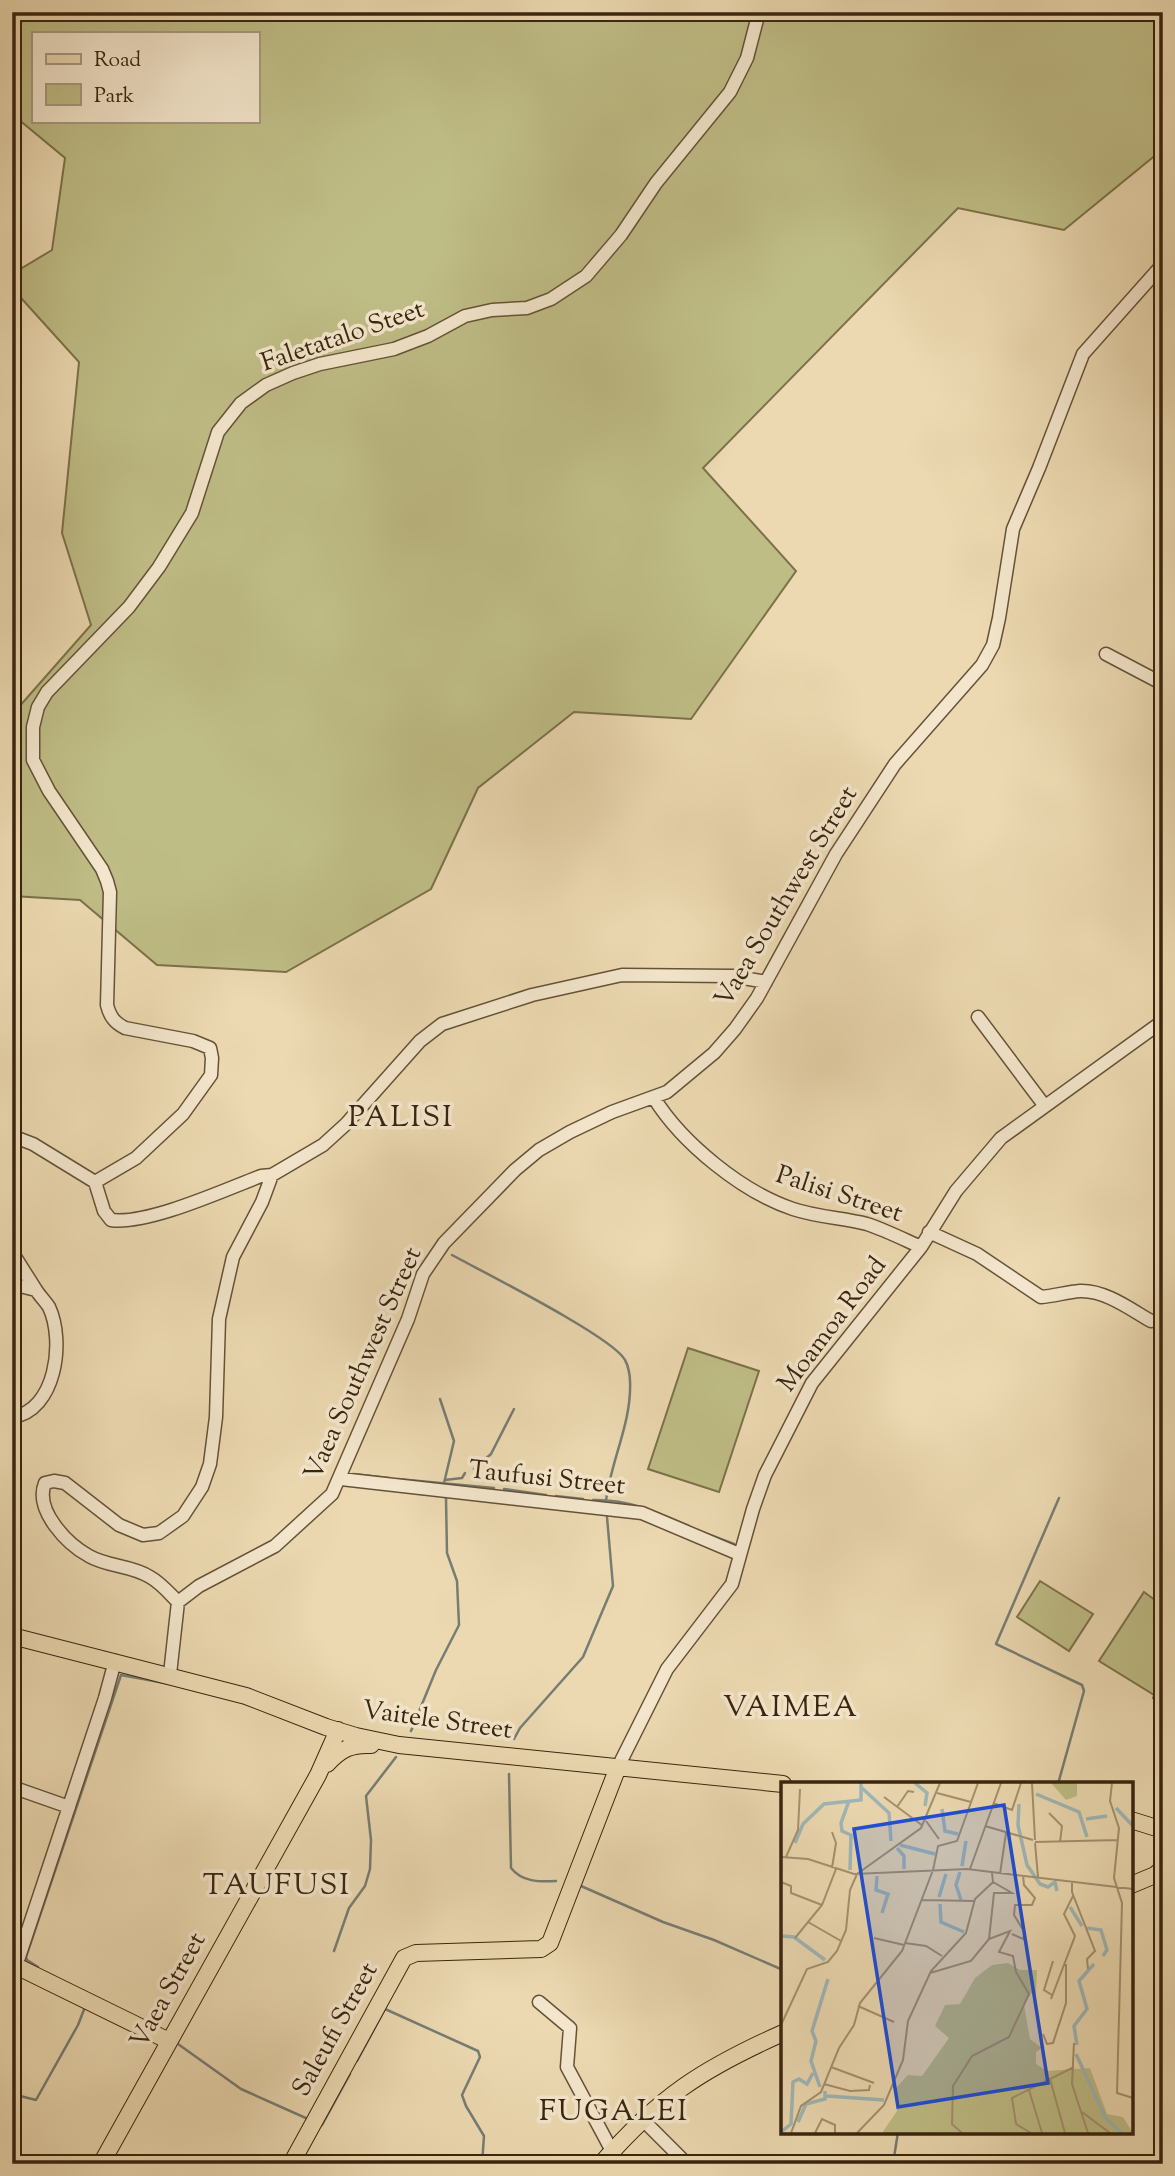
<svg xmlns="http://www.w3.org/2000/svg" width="1175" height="2176" viewBox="0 0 1175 2176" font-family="'Sorts Mill Goudy',serif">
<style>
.green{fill:#bfbd86;stroke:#7c714a;stroke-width:2;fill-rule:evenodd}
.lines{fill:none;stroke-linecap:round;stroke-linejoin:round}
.stream{stroke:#767d74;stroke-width:2.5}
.minor-casing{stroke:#665237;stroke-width:15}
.major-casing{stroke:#39250e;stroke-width:18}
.minor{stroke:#f3e6cc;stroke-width:12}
.major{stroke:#ecd9b1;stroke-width:16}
.labels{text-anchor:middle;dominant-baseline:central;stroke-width:7;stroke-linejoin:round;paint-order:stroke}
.street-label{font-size:26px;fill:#39250e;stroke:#f3e6cc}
.quarter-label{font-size:30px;letter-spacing:2px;fill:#39250e;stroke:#f3e6cc}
.inset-river{fill:none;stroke:#9fb7b8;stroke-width:3.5}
.inset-road{fill:none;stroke:#a49170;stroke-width:2}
.view{fill:#1d4ed8;fill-opacity:0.15;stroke:#1d4ed8;stroke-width:3.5}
.inset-edge{fill:none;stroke:#39250e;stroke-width:3.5}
</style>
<rect width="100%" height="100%" fill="#ecd9b1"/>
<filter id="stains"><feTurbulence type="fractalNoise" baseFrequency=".00286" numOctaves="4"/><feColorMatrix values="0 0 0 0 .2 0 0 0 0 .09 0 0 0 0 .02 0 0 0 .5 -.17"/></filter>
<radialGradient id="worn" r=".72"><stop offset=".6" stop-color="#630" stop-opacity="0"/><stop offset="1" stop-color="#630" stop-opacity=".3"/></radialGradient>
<path class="green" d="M12 12H1163V149L1064 230 958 208 703 468 796 571 691 719 574 712 478 788 431 889 286 972 157 965 80 900 12 896V706L18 708 91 625 62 533 79 362 12 288V274L52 250 65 158 12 114ZM33 33H257V121H33Z
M688 1348 759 1371 719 1492 648 1469Z
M1040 1581 1093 1614 1069 1651 1017 1617Z
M1144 1592 1163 1606V1705L1153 1698 1154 1695 1099 1661Z"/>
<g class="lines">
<path class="stream" d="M452 1255C481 1271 613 1337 625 1360 628 1365 630 1375 630 1381 632 1422 611 1460 606 1501
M440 1399 454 1441 444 1483
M474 1469 491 1454 514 1409
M353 1474 389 1478
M398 1479 494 1488
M445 1480 462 1478 465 1473
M504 1489 546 1495
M556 1496 583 1499
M593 1500C628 1499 657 1512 689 1526
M702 1532 734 1544
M411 1731 436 1670 459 1625 457 1581 447 1553 446 1498
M514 1739 520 1728 583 1657 613 1586 607 1517
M509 1774 511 1868C522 1882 539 1882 556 1881
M1058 1784 1084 1691 1082 1685 996 1644 1059 1498
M581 1886 663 1922 714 1940 783 1970
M334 1951 349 1908 365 1886 370 1869 371 1840 366 1796 396 1757
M38 1967 27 1960 26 1957 121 1675 170 1684
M178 2044 241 2089 308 2119
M357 2061 385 2009 478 2051 480 2057 462 2095 466 2106 484 2136 482 2164
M12 2102 16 2095 36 2100 78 2025 85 2007
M322 2125 350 2074
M893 2164 898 2132"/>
<defs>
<path id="minor" d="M12 18 30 12
M1106 654 1163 684
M978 1017 1044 1105
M654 1098C682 1143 742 1192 793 1209 817 1217 843 1218 867 1224 885 1230 903 1239 921 1247
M12 1136 33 1144 95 1182
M272 1175 261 1176C224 1190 148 1225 111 1220L104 1211 95 1182 136 1158 183 1114 211 1075 212 1058 210 1048 193 1041 125 1028C115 1023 110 1017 107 1005L110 892 107 881 102 869 49 791 33 760V727L38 707 47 692 129 607 159 567 192 513 218 432 241 403 266 385 293 373 320 364 394 349 428 336 465 316 492 310 527 308 551 299 586 276 621 235 656 183 730 92 747 58 759 12
M929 1232 977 1254 1041 1297C1054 1296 1067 1292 1080 1291 1105 1290 1130 1309 1151 1321
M12 1252C20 1265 28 1277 36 1290 40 1296 45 1301 49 1307 65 1341 56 1411 12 1417
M12 1284 36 1290
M341 1479 642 1513 739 1554
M178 1602C170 1594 161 1583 150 1577 131 1565 108 1567 89 1556 67 1544 34 1510 45 1483L54 1481 65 1483 119 1525 143 1535 159 1533 183 1516 202 1487 210 1464 216 1417 219 1319 233 1257 262 1202 272 1175 323 1145 346 1124 420 1041 442 1024 532 995 622 975 732 976 766 982
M170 1674 178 1602 199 1586 275 1546 332 1494 408 1319 423 1274 444 1243 515 1170 539 1150 570 1132 612 1112 667 1092 714 1053 735 1029 757 998 836 854 895 764 982 665 993 645 999 618 1013 529 1039 468 1083 354 1163 264
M618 1767 667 1669 732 1584 753 1509 765 1475 812 1383 921 1247 956 1191 1001 1138 1163 1021
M12 1787 69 1807
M16 1966 105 1698 115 1661
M539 2002 570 2028 567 2067 612 2151
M642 2119 687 2164"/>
<path id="major" d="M12 1636 246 1696 326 1727 356 1736 399 1745 783 1784
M327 1764C341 1749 351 1744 371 1745
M1131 1820 1163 1830
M1131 1885 1155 1875 1163 1868
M12 1964 169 2041
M101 2164 318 1775 338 1730
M291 2164 404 1958 416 1953 541 1949 550 1943 618 1767
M601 2164C659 2097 702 2069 783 2033"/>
</defs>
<use href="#minor" class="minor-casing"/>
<use href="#major" class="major-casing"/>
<use href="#minor" class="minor"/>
<use href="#major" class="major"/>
</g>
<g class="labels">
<g class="street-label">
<text transform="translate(343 337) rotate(-19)">Faletatalo Steet</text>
<text transform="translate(787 897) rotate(-59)">Vaea Southwest Street</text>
<text transform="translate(839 1195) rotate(18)">Palisi Street</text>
<text transform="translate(833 1325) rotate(-53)">Moamoa Road</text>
<text transform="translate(364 1364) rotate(-66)">Vaea Southwest Street</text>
<text transform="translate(547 1479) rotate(6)">Taufusi Street</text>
<text transform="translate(437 1721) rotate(8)">Vaitele Street</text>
<text transform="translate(169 1991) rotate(-61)">Vaea Street</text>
<text transform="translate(336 2030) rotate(-61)">Saleufi Street</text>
</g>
<g class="quarter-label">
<text x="401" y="1118">PALISI</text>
<text x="791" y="1708">VAIMEA</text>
<text x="277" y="1886">TAUFUSI</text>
<text x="614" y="2112">FUGALEI</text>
</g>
</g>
<g transform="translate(781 1782)">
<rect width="352" height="352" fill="#ecd9b1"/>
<path d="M270 1H296V14L285 18ZM227 181 239 188H256L255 212 250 211 243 223 249 257 261 266 255 270V282L266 289 309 286 326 332 342 335 352 351H101L116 329 114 307 127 293 141 294 168 256 154 244 164 223 179 222 194 196 211 183Z" fill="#bfbd86"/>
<path class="inset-river" d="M134 1 146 11 144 24M81 6 108 31 110 59M255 12 298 30 306 55M68 19 60 41 61 49 70 53 69 88M238 22 237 43 246 83 259 102 267 105 274 100 276 109M335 26 352 44M161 27 164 49 177 52M305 37 326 34M14 61 22 42 43 22 80 18V1M119 63 154 72M116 66 123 74V87M181 84 185 59M179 90 175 103 180 118M96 94 95 108 107 112 101 131M158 115 165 92M159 122 160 140 183 150M289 125 301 144M306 146 320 148 326 168 322 174M0 154 13 155 44 178M296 263 293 244 306 227 298 199 313 182M295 272 325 337 341 351M39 305 30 279 35 259 31 249 47 197M46 314 103 318M17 340 25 322 44 317V309M0 350 10 342 12 300 18 297 26 302 32 291"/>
<path class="inset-road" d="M251 1 254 58M331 1 329 19 338 46 333 96 341 121 336 311 352 316M156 11 190 20M103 15 142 44M212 21 231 28 240 1M116 25 127 9 133 10M268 31 281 44 279 60M145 39 158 57M204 44 252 58M51 50 55 61 51 86M254 60 337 58M254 61 257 95M0 75 27 77 73 92 186 87 352 107M5 75 17 48 19 7M189 87 220 1M152 88 157 64 176 59 197 1M76 92 140 46 159 1M219 92 225 51M291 99V110L314 169 306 177 307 187M0 100 10 104V111L41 123M141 118 193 119M27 140 60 159M231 152 242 157 244 151 233 133 234 123H251L254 116 243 103 242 93M14 156 41 123 55 87M93 156 123 163M124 161 145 164 161 174M149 191 190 179 208 157 213 111H231L212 100M271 213 263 208 272 179M270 217 294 154 283 132 292 114M77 224 113 240M0 243 26 187 47 180 56 169 65 148 69 108 76 92M262 252 266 262 272 261 285 221V182M293 261 291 302 307 351M50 285 93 301M269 297 284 351M43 302 69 309 88 308 89 303M248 308 261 351M301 330 329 351M10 351 20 324 40 310 58 266 73 243 79 221 121 169 152 88M34 351 41 337 54 343V351M76 351 103 323 122 278 127 239 150 189 185 151 194 117 212 100 211 91M181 351 171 342 172 304 191 274 228 255 248 212 235 190 232 174 218 170 229 149 208 157M250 351 235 342 231 316 293 285"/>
<path class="view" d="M223 23 267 301 117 325 73 47Z"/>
<rect width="352" height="352" class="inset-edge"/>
</g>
<rect width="1175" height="2176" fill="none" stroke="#ecd9b1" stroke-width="42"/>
<rect x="14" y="14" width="1147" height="2148" fill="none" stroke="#39250e" stroke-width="3.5"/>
<rect x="21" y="21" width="1133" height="2134" fill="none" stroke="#39250e" stroke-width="2"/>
<rect x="32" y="32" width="228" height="91" fill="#f3e6cc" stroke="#a99980" stroke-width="2"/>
<rect x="46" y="54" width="35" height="10" fill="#ecd9b1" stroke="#a99980" stroke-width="2"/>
<text x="94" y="66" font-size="21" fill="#39250e">Road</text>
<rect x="46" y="84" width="35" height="21" fill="#bfbd86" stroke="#a99980" stroke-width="2"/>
<text x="94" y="102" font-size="21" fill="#39250e">Park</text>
<rect width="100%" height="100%" filter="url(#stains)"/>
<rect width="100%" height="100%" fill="url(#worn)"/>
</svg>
